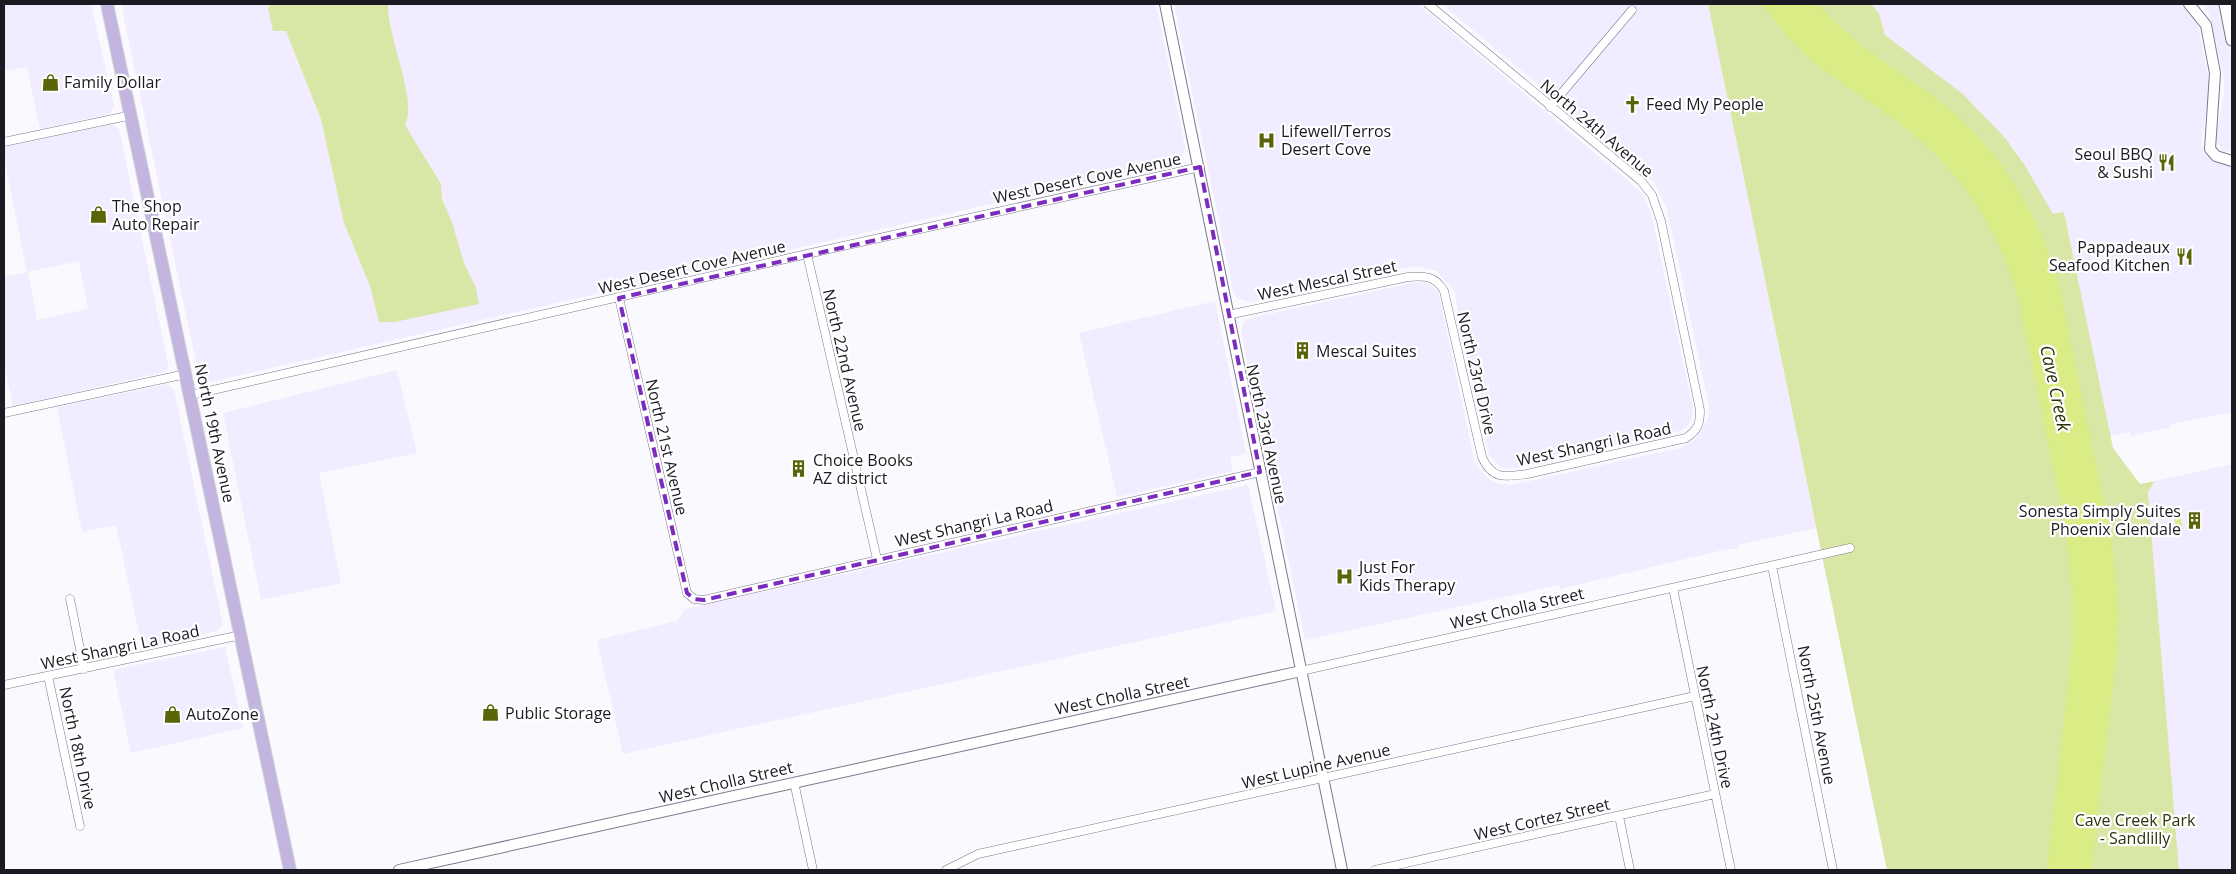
<svg xmlns="http://www.w3.org/2000/svg" width="2236" height="874" viewBox="0 0 2236 874" font-family="'Open Sans',sans-serif">
<style>
.built{fill:#f1ecff;fill-rule:evenodd}
.green{fill:#d9e7a6}
.water{fill:#d9ec86}
.lines{fill:none;stroke-linecap:round;stroke-linejoin:round}
.minor-casing{stroke:#7e788d;stroke-width:9}
.tertiary-casing{stroke:#7e788d;stroke-width:12}
.secondary-casing{stroke:#7e788d;stroke-width:13}
.primary-casing{stroke:#d6d6d7;stroke-width:14}
.minor{stroke:#fff;stroke-width:8}
.tertiary{stroke:#fff;stroke-width:10}
.secondary{stroke:#fff;stroke-width:11}
.primary{stroke:#c2b5e0;stroke-width:12}
.marked{fill:none;stroke:#7b2cbf;stroke-width:4;stroke-dasharray:10 6;stroke-linejoin:round}
.labels{text-anchor:middle;dominant-baseline:central;stroke-width:4.5;stroke-linejoin:round;paint-order:stroke}
.poi-label{font-size:16px;fill:#1b1921;stroke:#fff;text-anchor:start}
.street-label{font-size:16px;fill:#1b1921;stroke:#fff}
.park-label{font-size:16px;fill:#2e3409;stroke:#fff}
.water-label{font-size:18px;font-style:italic;fill:#2b3206;stroke:#fff}
</style>
<rect width="100%" height="100%" fill="#faf9fe"/>
<path class="built" d="M4 4H91L114 106 110 114 40 129 27 67 4 71Z
M121 4H1156L1185 147 1181 159 1175 162 210 382 204 380 198 372Z
M1174 4H1418L1642 193 1651 213 1693 408 1692 418 1688 426 1680 431 1510 469 1501 468 1489 455 1454 291 1437 271 1415 266 1250 302 1238 299 1234 294Z
M1442 4H1708L1816 528 1738 545V549H1727L1560 589 1559 585 1305 640 1241 331 1244 322 1250 318 1417 282 1426 283 1433 287 1439 294 1474 460 1481 471 1488 479 1498 483 1511 485 1680 448 1693 441 1703 429 1708 418 1709 406 1667 209 1654 182Z
M1871 4H2180L2192 15 2198 25 2210 86 2201 143 2204 153 2212 161 2232 165V412L2171 424V427L2131 436 2130 432 2110 436 2064 212 2053 215 2016 151 1971 102 1885 35 1879 13Z
M2203 4H2220L2232 62V150L2228 152 2223 151 2215 140 2224 95V81L2212 24 2207 8Z
M112 124 119 129 168 364 167 370 164 372 13 406 4 363V277L27 272 4 158V147ZM79 261 88 309 37 320 28 272Z
M1215 301 1246 453 1230 458 1233 471 1117 497 1079 333Z
M397 370 417 453 319 473 341 583 261 600 223 413Z
M168 384 174 390 223 625 217 631 142 647 116 525 82 532 57 407Z
M2232 464V870H2179L2148 492 2155 481Z
M1248 485 1276 611 623 754 597 640 677 621 685 609Z
M225 647 243 728 131 753 113 670Z"/>
<path class="green" d="M270 4H388C387 38 418 98 405 125L441 184 442 199 452 222 464 263 476 288 479 304 395 322H379L370 286 344 223 321 119 286 31H273L268 8Z
M1708 4H1871L1879 13 1885 35 1964 95 2006 139 2024 164 2053 214 2064 212 2113 448 2140 484 2155 481 2148 492 2179 870H1887Z"/>
<path class="water" d="M1762 4H1817C1827 13 1836 24 1847 33 1879 61 1917 82 1950 110 2003 154 2038 215 2058 280L2111 536 2119 610 2116 660 2091 870H2047L2073 639V599L2064 518 2016 289C1997 231 1966 180 1920 140 1890 114 1856 94 1824 70 1800 52 1780 29 1762 4Z
M2180 517 2183 530 2177 532 2174 518Z"/>
<g class="lines">
<defs>
<path id="minor" d="M1550 107 1632 10
M4 142 132 115
M807 254 877 559
M619 298 687 593 694 599 704 600 1260 472
M1228 315 1408 277C1424 276 1435 275 1444 291L1482 457C1492 480 1505 477 1527 474L1686 438C1698 430 1700 424 1700 410L1661 221 1652 195 1641 181 1428 4
M191 395 807 254 1200 167
M4 413 186 374
M1772 566 1833 870
M1673 588 1731 870
M70 599 84 669
M1301 671 1850 548
M48 676 80 826
M4 685 241 635
M794 782 813 870
M1619 816 1630 870
M946 870 978 854 1695 696
M1375 870 1715 794"/>
<path id="tertiary" d="M1165 4 1342 870
M2189 4 2206 25 2215 73 2210 149 2216 156 2232 161
M399 870 1301 671"/>
<path id="secondary" d="M2225 4 2232 40"/>
<path id="primary" d="M107 4 290 870"/>
</defs>
<use href="#minor" class="minor-casing"/>
<use href="#tertiary" class="tertiary-casing"/>
<use href="#secondary" class="secondary-casing"/>
<use href="#primary" class="primary-casing"/>
<use href="#minor" class="minor"/>
<use href="#tertiary" class="tertiary"/>
<use href="#secondary" class="secondary"/>
<use href="#primary" class="primary"/>
</g>
<path class="marked" d="M1200 167 1260 472 704 600 694 599 687 593 619 298Z"/>
<defs>
<symbol id="shop-bare" viewBox="-9 -9 18 18"><path d="M-5-2.5h2.3a2.7 3.5 0 0 1 5.4 0H5L5.5 6h-11ZM-1.5-2.5h3a1.5 2.3 0 0 0-3 0Z" fill="#596508" stroke="#fff" stroke-width="2.5" paint-order="stroke"/></symbol>
<symbol id="church-bare" viewBox="-9 -9 18 18"><path d="M-1.2-6h2.4v3.5h3.3v2.4h-3.3V6h-2.4V-.1h-3.3v-2.4h3.3Z" fill="#596508" stroke="#fff" stroke-width="2.5" paint-order="stroke"/></symbol>
<symbol id="hospital-bare" viewBox="-9 -9 18 18"><path d="M-5-5h3v3.5h4V-5h3V5h-3V1.5h-4V5h-3Z" fill="#596508" stroke="#fff" stroke-width="2.5" paint-order="stroke"/></symbol>
<symbol id="restaurant-bare" viewBox="-9 -9 18 18"><path d="M-5-6h1v4h1v-4h1v4h1v-4h1v5L-1.5 .5V6h-2V.5L-5-1ZM5-6V6H3V1.5H1.5Q1.5-4 5-6Z" fill="#596508" stroke="#fff" stroke-width="2.5" paint-order="stroke"/></symbol>
<symbol id="building-bare" viewBox="-9 -9 18 18"><path d="M-4-6H4V6H1V3H-1V6H-4ZM-2.5-4.3h1.7v1.8h-1.7ZM.8-4.3h1.7v1.8H.8ZM-2.5-1h1.7V.8h-1.7ZM.8-1h1.7V.8H.8Z" fill="#596508" stroke="#fff" stroke-width="2.5" paint-order="stroke"/></symbol>
</defs>
<g fill-rule="evenodd">
<use href="#shop-bare" x="38" y="70" width="25" height="25"/>
<use href="#church-bare" x="1620" y="92" width="25" height="25"/>
<use href="#hospital-bare" x="1254" y="128" width="25" height="25"/>
<use href="#restaurant-bare" x="2154" y="150" width="25" height="25"/>
<use href="#shop-bare" x="86" y="202" width="25" height="25"/>
<use href="#restaurant-bare" x="2172" y="244" width="25" height="25"/>
<use href="#building-bare" x="1290" y="338" width="25" height="25"/>
<use href="#building-bare" x="786" y="456" width="25" height="25"/>
<use href="#building-bare" x="2182" y="508" width="25" height="25"/>
<use href="#hospital-bare" x="1332" y="564" width="25" height="25"/>
<use href="#shop-bare" x="478" y="700" width="25" height="25"/>
<use href="#shop-bare" x="160" y="702" width="25" height="25"/>
</g>
<g class="labels">
<g class="poi-label">
<text x="64" y="82">Family Dollar</text>
<text x="1646" y="104">Feed My People</text>
<text x="1281" y="131">Lifewell/Terros<tspan x="1281" dy="18">Desert Cove</tspan></text>
<text x="2153" y="154" text-anchor="end">Seoul BBQ<tspan x="2153" dy="18">&amp; Sushi</tspan></text>
<text x="112" y="206">The Shop<tspan x="112" dy="18">Auto Repair</tspan></text>
<text x="2170" y="247" text-anchor="end">Pappadeaux<tspan x="2170" dy="18">Seafood Kitchen</tspan></text>
<text x="1316" y="351">Mescal Suites</text>
<text x="813" y="460">Choice Books<tspan x="813" dy="18">AZ district</tspan></text>
<text x="2181" y="511" text-anchor="end">Sonesta Simply Suites<tspan x="2181" dy="18">Phoenix Glendale</tspan></text>
<text x="1359" y="567">Just For<tspan x="1359" dy="18">Kids Therapy</tspan></text>
<text x="505" y="713">Public Storage</text>
<text x="186" y="714">AutoZone</text>
</g>
<g class="street-label">
<text transform="translate(1597 128) rotate(40)">North 24th Avenue</text>
<text transform="translate(1087 178) rotate(-12)">West Desert Cove Avenue</text>
<text transform="translate(692 267) rotate(-13)">West Desert Cove Avenue</text>
<text transform="translate(1327 280) rotate(-12)">West Mescal Street</text>
<text transform="translate(845 360) rotate(77)">North 22nd Avenue</text>
<text transform="translate(1477 373) rotate(77)">North 23rd Drive</text>
<text transform="translate(215 433) rotate(78)">North 19th Avenue</text>
<text transform="translate(1267 434) rotate(78)">North 23rd Avenue</text>
<text transform="translate(1594 444) rotate(-12)">West Shangri la Road</text>
<text transform="translate(667 447) rotate(77)">North 21st Avenue</text>
<text transform="translate(974 523) rotate(-13)">West Shangri La Road</text>
<text transform="translate(1517 608) rotate(-13)">West Cholla Street</text>
<text transform="translate(120 647) rotate(-12)">West Shangri La Road</text>
<text transform="translate(1122 695) rotate(-12)">West Cholla Street</text>
<text transform="translate(1817 715) rotate(79)">North 25th Avenue</text>
<text transform="translate(1715 727) rotate(78)">North 24th Drive</text>
<text transform="translate(78 748) rotate(78)">North 18th Drive</text>
<text transform="translate(1316 766) rotate(-13)">West Lupine Avenue</text>
<text transform="translate(726 782) rotate(-13)">West Cholla Street</text>
<text transform="translate(1542 819) rotate(-13)">West Cortez Street</text>
</g>
<g class="park-label">
<text x="2135" y="820">Cave Creek Park<tspan x="2135" dy="18">- Sandlilly</tspan></text>
</g>
<g class="water-label">
<text transform="translate(2056 388) rotate(78)">Cave Creek</text>
</g>
</g>
<rect width="2236" height="874" fill="none" stroke="#1b1921" stroke-width="10"/>
</svg>
